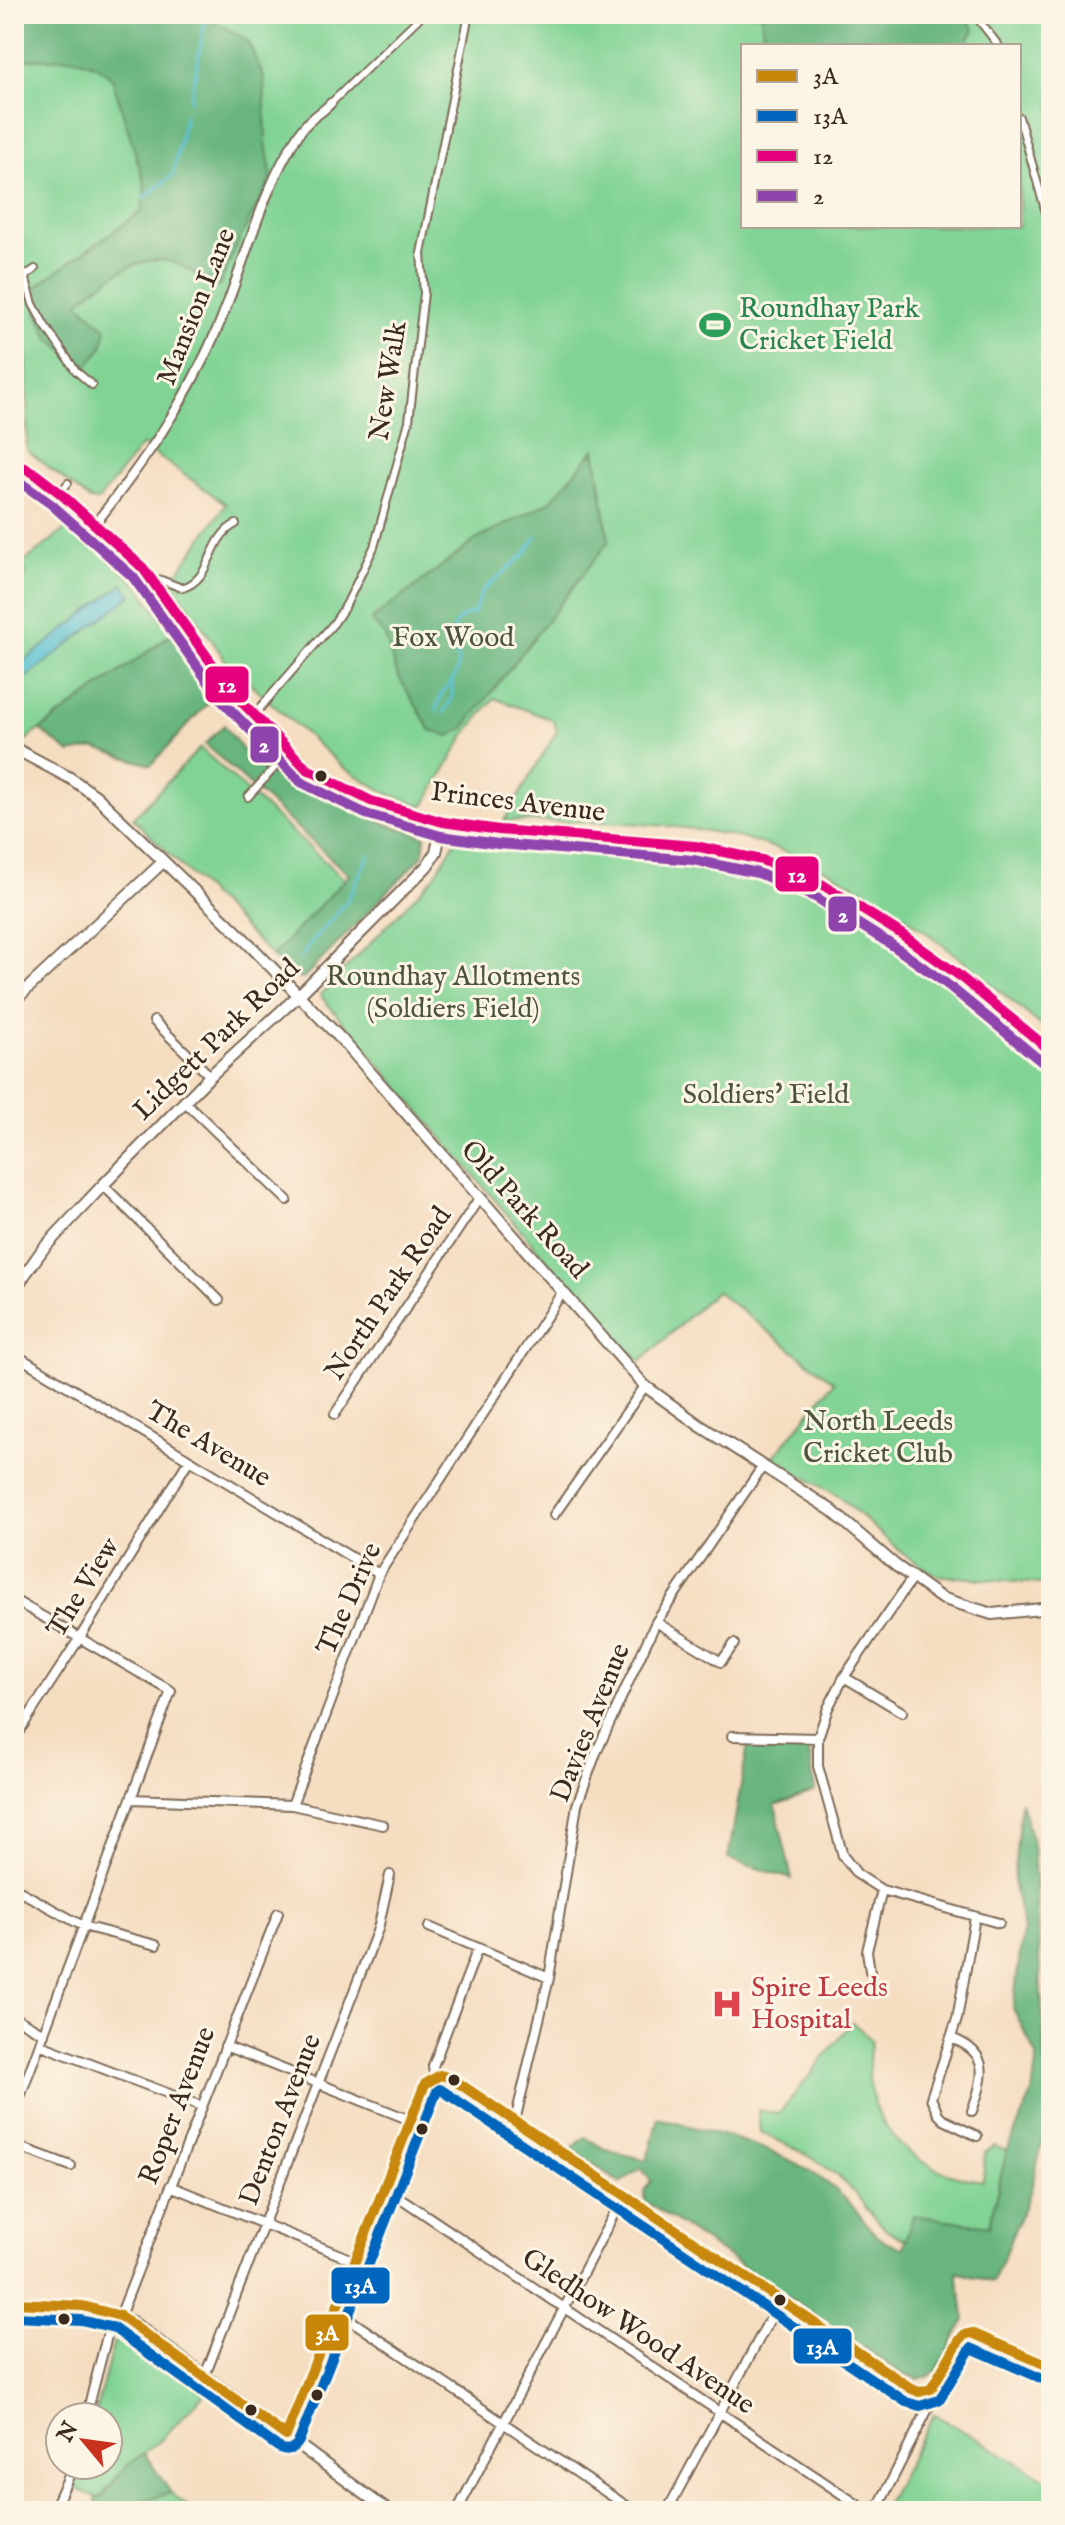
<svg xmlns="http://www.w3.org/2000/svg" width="1065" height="2525" viewBox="0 0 1065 2525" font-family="'IM FELL English',serif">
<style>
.green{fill:#81d395;stroke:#5e7e5a;stroke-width:2;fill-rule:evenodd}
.forest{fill:#68b57e;stroke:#52704e;stroke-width:2}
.water{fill:#56c0d2;stroke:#487578;stroke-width:2}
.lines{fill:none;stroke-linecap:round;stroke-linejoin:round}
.stream{stroke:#56c0d2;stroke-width:3}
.pedestrian-casing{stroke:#7c6957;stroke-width:10}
.minor-casing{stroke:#7c6957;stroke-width:12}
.tertiary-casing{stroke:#7c6957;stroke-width:14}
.pedestrian{stroke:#fff;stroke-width:6}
.minor{stroke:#fff;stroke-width:8}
.tertiary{stroke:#fff;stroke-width:10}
.bus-1-casing{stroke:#fcf5e5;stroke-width:16}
.bus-2-casing{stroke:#fcf5e5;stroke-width:16}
.bus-3-casing{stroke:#fcf5e5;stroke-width:16}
.bus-4-casing{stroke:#fcf5e5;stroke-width:16}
.bus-1{stroke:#c88708;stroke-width:10}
.bus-2{stroke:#0065bd;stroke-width:10}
.bus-3{stroke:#e5007d;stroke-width:10}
.bus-4{stroke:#8e44ad;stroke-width:10}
.bus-dot{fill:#3b2a1e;stroke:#fcf5e5;stroke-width:3}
.labels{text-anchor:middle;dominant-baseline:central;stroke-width:6;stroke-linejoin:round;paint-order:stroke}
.street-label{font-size:28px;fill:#3b2a1e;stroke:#fcf5e5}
.leisure-label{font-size:28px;fill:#27864d;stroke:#fcf5e5;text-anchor:start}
.park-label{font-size:28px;fill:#4c543c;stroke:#fcf5e5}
.health-label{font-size:28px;fill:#be3a42;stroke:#fcf5e5;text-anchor:start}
.line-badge{stroke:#fcf5e5;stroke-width:3}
.badge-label{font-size:22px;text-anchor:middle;font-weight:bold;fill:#fff}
</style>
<rect width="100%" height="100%" fill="#fcf5e5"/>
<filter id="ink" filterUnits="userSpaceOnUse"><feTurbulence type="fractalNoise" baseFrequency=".0125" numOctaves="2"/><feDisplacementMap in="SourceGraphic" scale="16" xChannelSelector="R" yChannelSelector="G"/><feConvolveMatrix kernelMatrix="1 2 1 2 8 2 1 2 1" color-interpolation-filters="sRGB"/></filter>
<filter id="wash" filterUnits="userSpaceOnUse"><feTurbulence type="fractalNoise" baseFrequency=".006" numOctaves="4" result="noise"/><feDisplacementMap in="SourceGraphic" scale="32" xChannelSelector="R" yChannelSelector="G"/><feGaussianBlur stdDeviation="1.8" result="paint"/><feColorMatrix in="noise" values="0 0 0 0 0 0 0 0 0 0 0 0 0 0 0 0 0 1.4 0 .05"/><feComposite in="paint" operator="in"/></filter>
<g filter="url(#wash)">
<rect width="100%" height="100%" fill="#f5ddc1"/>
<path class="green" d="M14 14H1051V1034C956 954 854 861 728 835 655 820 578 822 504 821L557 731 553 720 494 698 465 735 424 806 388 794 344 768 228 664 172 581 226 504 142 445 98 501 90 500 27 450V348L14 313ZM743 46H1019V226H743Z
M72 524 139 587 172 634 23 742 14 736V577L19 580 24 579 26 575 23 563Z
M200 748 345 880 272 956 133 818Z
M457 838C527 846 599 842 670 850 702 853 740 860 771 871 877 910 967 989 1051 1063V1585L936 1575 902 1553 840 1497 772 1459 834 1382 716 1291 640 1362 572 1290 320 995 434 877Z
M852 2022 872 2040C855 2117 908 2173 983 2181L985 2153 994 2146 1007 2151 989 2226 913 2215 906 2240C872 2227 867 2202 842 2180 819 2159 788 2145 760 2132L758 2110 779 2114Z
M115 2338 137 2339 205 2393 161 2440 126 2466 101 2497H96L74 2488 82 2465H108V2417H94Z
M934 2414 1051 2482V2511H882Z
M171 2493 194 2511H129L135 2502Z"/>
<path class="forest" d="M14 14H201L248 41 264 78 266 143 272 178 241 236 219 287C205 280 182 264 168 261 133 255 103 283 78 302L106 329 102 348 86 368 49 338 28 292 142 211 145 185 112 78 97 66 74 58 14 60Z
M761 14H965L974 30 964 46H771L763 34Z
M595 449 609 541 463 729 449 736 431 731 397 674 385 636 371 620 477 539 550 502Z
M172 634 216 694 151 765 95 748 70 753 40 730Z
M224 725 242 749 271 775 293 776 344 806 390 825 425 836 423 855 303 979 294 977 272 956 349 875 205 744Z
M748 1744 809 1751 815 1791 775 1805 792 1879 728 1859Z
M1021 1801 1033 1844 1048 2118 1031 2190 993 2282 957 2272 965 2319 938 2369 929 2376 918 2379 904 2375 645 2201 644 2191 651 2181 641 2168 620 2183 572 2149 585 2137 606 2150 647 2160 658 2118C712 2132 762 2143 810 2171 824 2180 842 2194 853 2207 869 2226 877 2244 903 2248L913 2215 989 2226 1007 2151 1032 2093 1037 2056 1013 2009 1023 1929 1013 1881Z
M144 2453 171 2493 135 2502 129 2511H96V2497H102L126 2466Z"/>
<path class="water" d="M123 584 132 595 14 687V669Z"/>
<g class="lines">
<path class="stream" d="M190 101 205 21
M143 199 173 175 185 116
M436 710C438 704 440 698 443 692 448 685 455 680 457 671 462 648 437 621 474 613L482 591 525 554 536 537
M443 713 452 699V683
M300 960C310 938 330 926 341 906L345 904 369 855"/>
</g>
</g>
<g filter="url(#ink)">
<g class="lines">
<defs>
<path id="pedestrian" d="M974 14 999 46
M331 103 423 14
M1019 117 1051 231
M35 269 25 276 33 304 44 324 76 371 92 385
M60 493 68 483
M161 580 182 588C214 579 207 538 236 524
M254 715 334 623 346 605 374 547 409 421 424 293 421 253 469 14
M248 797 277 765"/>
<path id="minor" d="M14 395V405
M95 524C143 463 184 405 215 334 245 267 259 193 300 132 308 119 321 114 331 103
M154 1021 210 1076
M185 1102 287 1200
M103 1185 219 1300
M14 1354 379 1574
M335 1414 480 1197
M554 1515 645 1386
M913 1577 844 1677 828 1708 818 1738V1766L843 1856 857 1874 882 1890 999 1923
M14 1600 171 1691 14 2113
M656 1622 721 1662 734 1644
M844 1677 902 1712
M732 1736 818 1738
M14 1739 79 1639 189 1460
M131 1799 292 1805 379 1574 563 1291
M292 1805 383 1825
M14 1888 83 1926 156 1945
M975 1917 957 2019 931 2098 938 2114 944 2120 977 2136
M429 1927 549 1978
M870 1971 867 1951 882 1890
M14 2017 44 2034
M951 2038C992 2053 984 2077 972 2111
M41 2045 201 2106
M225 2046 410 2120
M434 2075 451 2078 912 2389 927 2391
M434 2075 433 2066 478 1948
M515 2121 549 1978 577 1805 596 1753 656 1622 763 1466
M14 2145 71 2166
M170 2186 355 2261
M384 2187 867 2511
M337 2311 634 2511
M120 2316 278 1913
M204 2378 378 1929 390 1875
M927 2391 938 2382 964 2335 974 2333 1051 2367
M86 2417 113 2313
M286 2436 425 2084 434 2075
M53 2511 74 2465
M457 2511 624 2195
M667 2511 780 2300
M876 2511 930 2405 927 2391"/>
<path id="tertiary" d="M14 462 34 473 60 493 143 568 234 694 307 769 371 801 443 822 499 830 695 846 762 860 823 885 900 933 957 974 1051 1051
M14 748 70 778 96 796 243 938 342 1040 645 1386 699 1425 831 1510 895 1565 941 1598 992 1614 1051 1608
M14 1001 163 862
M14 1290 43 1249 103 1185 210 1076 299 995 427 866 436 852 443 822
M14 2303C55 2306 94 2302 132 2322L388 2511"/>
</defs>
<use href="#pedestrian" class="pedestrian-casing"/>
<use href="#minor" class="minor-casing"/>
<use href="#tertiary" class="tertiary-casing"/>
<use href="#pedestrian" class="pedestrian"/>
<use href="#minor" class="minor"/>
<use href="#tertiary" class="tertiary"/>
<defs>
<path id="bus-1" d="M14 2303 83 2306 120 2316 286 2436 425 2084 440 2075 451 2078 912 2389 919 2392 931 2389 959 2341 964 2335 972 2333 1051 2367"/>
<path id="bus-2" d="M14 2317 81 2320 110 2327
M112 2327 278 2447C286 2452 294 2450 299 2441L437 2091 440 2089 906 2402 920 2406 939 2400 971 2348 1045 2380"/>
<path id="bus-3" d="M14 462 34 473 60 493 143 568 234 694 307 769 371 801 443 822 499 830 695 846 762 860 823 885 900 933 957 974 1051 1051"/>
<path id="bus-4" d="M14 478 51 504 133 577 223 702 301 782 366 814 441 836 498 844 693 860 758 873 817 898 892 945 948 985 1042 1062"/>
</defs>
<use href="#bus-1" class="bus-1-casing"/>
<use href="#bus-2" class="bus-2-casing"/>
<use href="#bus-3" class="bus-3-casing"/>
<use href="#bus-4" class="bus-4-casing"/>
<use href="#bus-1" class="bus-1"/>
<use href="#bus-2" class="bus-2"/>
<use href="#bus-3" class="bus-3"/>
<use href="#bus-4" class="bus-4"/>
</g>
</g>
<defs>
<symbol id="stadium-bare" viewBox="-9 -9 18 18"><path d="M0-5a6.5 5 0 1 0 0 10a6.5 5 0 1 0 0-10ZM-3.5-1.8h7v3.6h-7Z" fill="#2e9e5b" stroke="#fcf5e5" stroke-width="2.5" paint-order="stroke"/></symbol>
<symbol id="hospital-bare" viewBox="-9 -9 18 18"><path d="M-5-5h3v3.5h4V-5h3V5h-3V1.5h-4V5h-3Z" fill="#e0444e" stroke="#fcf5e5" stroke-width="2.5" paint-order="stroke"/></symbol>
</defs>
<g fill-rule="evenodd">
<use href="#stadium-bare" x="693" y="303" width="44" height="44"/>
<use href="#hospital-bare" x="705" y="1982" width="44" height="44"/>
</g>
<g class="bus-dot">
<circle cx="321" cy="776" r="7"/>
<circle cx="454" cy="2080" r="7"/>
<circle cx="422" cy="2129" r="7"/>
<circle cx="780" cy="2300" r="7"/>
<circle cx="64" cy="2319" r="7"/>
<circle cx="317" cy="2395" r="7"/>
<circle cx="251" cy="2410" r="7"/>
</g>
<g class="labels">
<g class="street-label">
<text transform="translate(197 307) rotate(-68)">Mansion Lane</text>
<text transform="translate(389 381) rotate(-81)">New Walk</text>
<text transform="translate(518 803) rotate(7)">Princes Avenue</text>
<text transform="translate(217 1040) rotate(-44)">Lidgett Park Road</text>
<text transform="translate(524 1210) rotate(48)">Old Park Road</text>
<text transform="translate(389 1294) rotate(-56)">North Park Road</text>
<text transform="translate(208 1445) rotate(31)">The Avenue</text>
<text transform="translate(84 1588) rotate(-58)">The View</text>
<text transform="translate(350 1599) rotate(-66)">The Drive</text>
<text transform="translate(591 1723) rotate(-68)">Davies Avenue</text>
<text transform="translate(178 2106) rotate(-69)">Roper Avenue</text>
<text transform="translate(281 2120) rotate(-69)">Denton Avenue</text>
<text transform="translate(638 2332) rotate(34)">Gledhow Wood Avenue</text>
</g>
<g class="leisure-label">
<text x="739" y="309">Roundhay Park<tspan x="739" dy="32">Cricket Field</tspan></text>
</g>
<g class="park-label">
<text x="453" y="638">Fox Wood</text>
<text x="453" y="977">Roundhay Allotments<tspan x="453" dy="32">(Soldiers Field)</tspan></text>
<text x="766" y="1095">Soldiers' Field</text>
<text x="878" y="1422">North Leeds<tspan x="878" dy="32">Cricket Club</tspan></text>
</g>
<g class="health-label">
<text x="751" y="1988">Spire Leeds<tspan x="751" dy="32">Hospital</tspan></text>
</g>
</g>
<g class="line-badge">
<rect x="204" y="665" width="46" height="39" rx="8" fill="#e5007d"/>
<rect x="249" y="725" width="31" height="39" rx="8" fill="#8e44ad"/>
<rect x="774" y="855" width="46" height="38" rx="8" fill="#e5007d"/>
<rect x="827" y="895" width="31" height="38" rx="8" fill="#8e44ad"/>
<rect x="330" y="2266" width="61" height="39" rx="8" fill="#0065bd"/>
<rect x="304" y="2313" width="46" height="39" rx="8" fill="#c88708"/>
<rect x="792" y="2327" width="61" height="38" rx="8" fill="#0065bd"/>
</g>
<g class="badge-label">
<text x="227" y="692">12</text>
<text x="264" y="752">2</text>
<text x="797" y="882">12</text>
<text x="843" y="922">2</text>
<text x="360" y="2293">13A</text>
<text x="327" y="2340">3A</text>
<text x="822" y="2354">13A</text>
</g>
<rect width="1065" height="2525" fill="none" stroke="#fcf5e5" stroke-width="48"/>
<rect x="741" y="44" width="280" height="184" fill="#fcf5e5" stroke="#afa495" stroke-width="2"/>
<rect x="757" y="70" width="40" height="12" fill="#c88708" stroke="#afa495" stroke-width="2"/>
<text x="813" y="84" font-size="24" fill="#3b2a1e">3A</text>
<rect x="757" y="110" width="40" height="12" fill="#0065bd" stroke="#afa495" stroke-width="2"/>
<text x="813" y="124" font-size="24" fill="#3b2a1e">13A</text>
<rect x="757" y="150" width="40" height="12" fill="#e5007d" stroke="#afa495" stroke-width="2"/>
<text x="813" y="164" font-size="24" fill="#3b2a1e">12</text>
<rect x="757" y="190" width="40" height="12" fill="#8e44ad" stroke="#afa495" stroke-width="2"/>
<text x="813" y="204" font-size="24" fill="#3b2a1e">2</text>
<g transform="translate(84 2441) rotate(299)"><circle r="38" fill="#fcf5e5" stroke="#afa495" stroke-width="2"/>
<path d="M0-6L14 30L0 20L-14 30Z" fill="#c8321e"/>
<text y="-12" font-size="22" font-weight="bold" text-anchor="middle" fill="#3b2a1e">N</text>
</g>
</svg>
